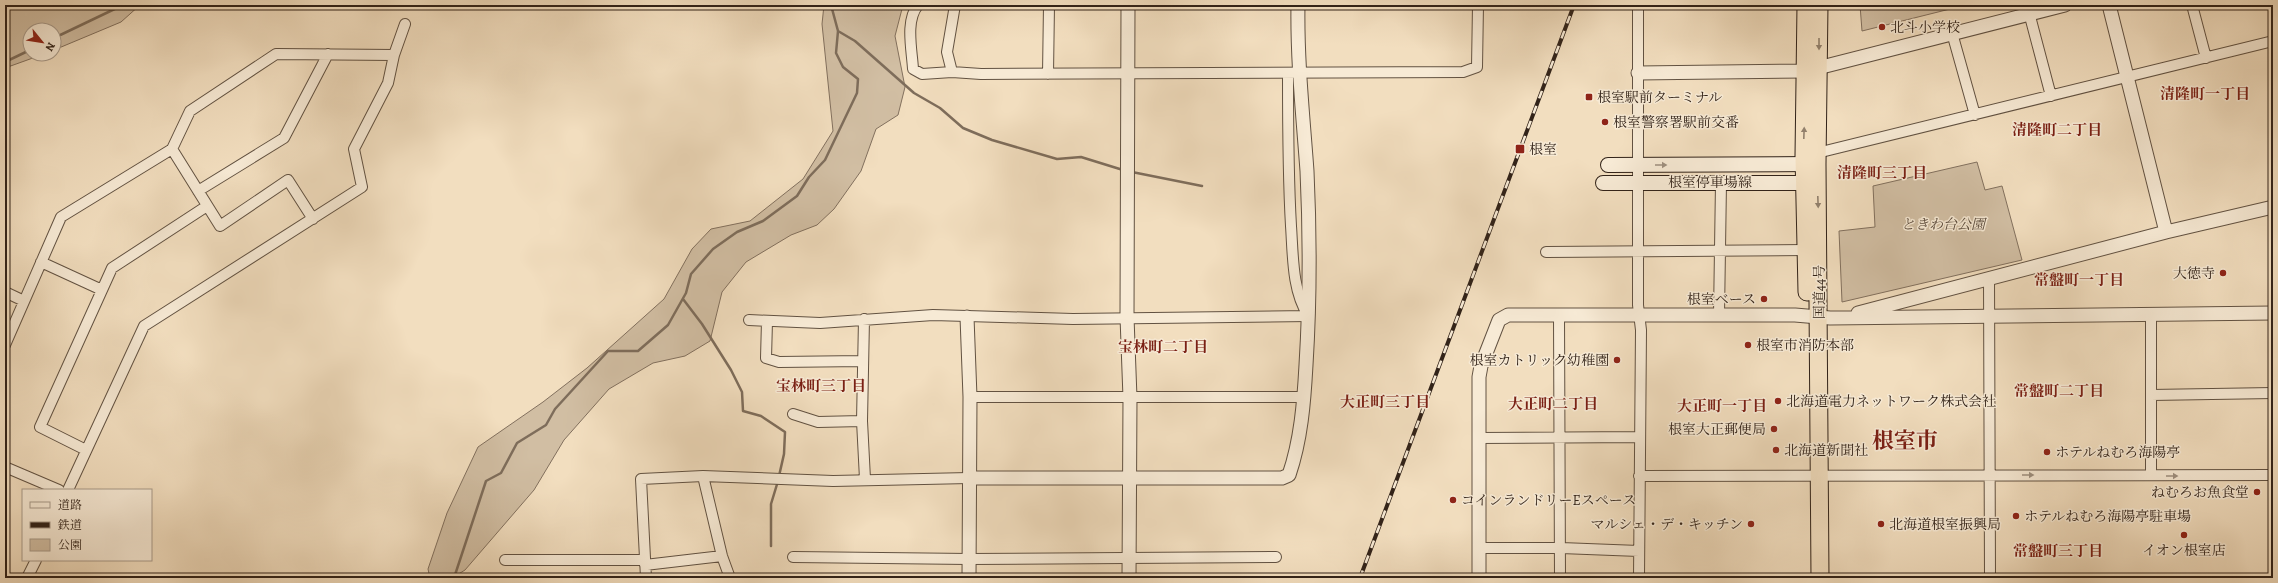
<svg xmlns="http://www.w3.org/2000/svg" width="2278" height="583" viewBox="0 0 2278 583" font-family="Alegreya,'Noto Serif JP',serif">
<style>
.green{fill:#d1bea3;stroke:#82705e}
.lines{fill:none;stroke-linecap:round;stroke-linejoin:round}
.stream{stroke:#7e6d5b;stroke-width:2.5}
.minor-casing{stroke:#625242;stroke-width:12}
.tertiary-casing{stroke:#625242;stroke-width:15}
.secondary-casing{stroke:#322319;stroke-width:16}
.trunk-casing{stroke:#322319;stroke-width:19}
.minor{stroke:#f7ead5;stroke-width:10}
.tertiary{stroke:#f7ead5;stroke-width:13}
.secondary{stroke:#f7ead5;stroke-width:14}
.trunk{stroke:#f2debf;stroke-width:17}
.rail-casing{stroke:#322319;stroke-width:4}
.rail{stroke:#f7ead5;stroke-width:2.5;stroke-dasharray:8;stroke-linecap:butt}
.oneway{fill:#92806c}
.oneway2{fill:#9e9080}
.poi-dot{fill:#8f2418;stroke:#f7ead5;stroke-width:1.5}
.labels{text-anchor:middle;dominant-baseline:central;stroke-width:3;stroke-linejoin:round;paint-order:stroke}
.poi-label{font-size:14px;fill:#322319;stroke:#f7ead5;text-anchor:start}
.street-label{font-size:14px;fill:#322319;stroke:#f7ead5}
.park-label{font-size:14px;font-style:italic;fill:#5a4a3c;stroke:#f7ead5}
.neighbourhood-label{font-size:15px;font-weight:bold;fill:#7a1f14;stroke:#f7ead5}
.town-label{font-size:22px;font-weight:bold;fill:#7a1f14;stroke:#f7ead5}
</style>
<rect width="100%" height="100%" fill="#f2debf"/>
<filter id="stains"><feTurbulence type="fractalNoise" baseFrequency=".005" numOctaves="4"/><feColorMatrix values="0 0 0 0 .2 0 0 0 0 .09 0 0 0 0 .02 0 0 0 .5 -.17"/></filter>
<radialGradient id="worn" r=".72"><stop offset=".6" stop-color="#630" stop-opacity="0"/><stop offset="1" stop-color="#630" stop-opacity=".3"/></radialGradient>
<path class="green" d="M26 5H140L121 22 54 50V30H30V54H44L5 68V8Z
M824 5H903L895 36 905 87 898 115 876 129 861 171 834 209 817 225 791 235 746 262 722 292 710 341 685 356 653 363 609 389 564 440 534 490 465 570 452 578H430L428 569 447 513 478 447 543 402 587 368 664 299 692 249 711 229 750 221 803 179 833 131 822 24Z
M1860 5H1966L1862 31Z
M1977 162 1985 190 2002 186 2022 260 1842 302 1839 231 1875 227 1873 186Z"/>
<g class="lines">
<path class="stream" d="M838 31 855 41 914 93 940 108 963 128 992 140 1057 159 1081 157 1123 170
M54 38 123 5
M5 62 30 50
M1132 172 1202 186
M683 299 702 324 731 370 742 392 743 411 761 416 785 432 784 454 779 476
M771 546V504L778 481
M454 578 486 481 501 473 517 443 546 425 555 409 608 351H638L668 325 686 293 691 274 713 249 737 232 763 221 797 196 809 177 825 160 857 93 858 79 843 67 836 53 838 31 831 5"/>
<defs>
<path id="minor" d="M918 5C905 21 912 50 913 69L922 74 952 72 981 74 1463 72 1477 67 1478 5
M1638 5V305L1641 330 1639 578
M2027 5 2051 96
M2192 5 2206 58
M1952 33 1975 115
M394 55 405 24
M952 72 947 52 955 5
M1048 74 1049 5
M1288 74C1288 125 1288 175 1291 226 1293 254 1292 291 1308 315
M172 149 220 226 288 180 313 219
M1813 154 2273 41
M198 191 284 138 328 54
M1546 252 1806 250
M41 262 102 290
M1989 278 1990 578
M5 292 24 301
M1719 315 1721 183
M1559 316 1560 578
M864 319 862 421 865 479
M749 320 820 323 933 315 1073 319 1309 316
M767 321 766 358 779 362 863 361
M5 345 61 217 172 149 190 111 276 54 394 55 388 83 354 149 362 187 144 326 68 490
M2151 395 2273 393
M970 397H1304
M793 414 818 422 862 421
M1479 438 1640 437
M86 450 40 427 112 268 207 206
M5 467 59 490
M2151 475V315
M703 476 722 556 730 578
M1639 476 2273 475
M1479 548H1561L1639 551
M793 557 969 559 1276 557
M505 560H645
M645 565 722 556
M27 578 36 560
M646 578 641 479 703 476 833 481 969 478"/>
<path id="tertiary" d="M1128 5 1127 317 1130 398 1129 578
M2109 5 2166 232
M1638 73 1806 71 2065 5
M1858 313 2166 232 2273 207
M967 317 970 397 969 578
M969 478H1282L1289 475C1301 440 1304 402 1306 365 1310 301 1310 235 1307 171 1303 116 1297 60 1298 5
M1479 578V377L1481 366 1499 320 1508 315H1795L1830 318 2273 313"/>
<path id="secondary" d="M1608 165 1813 164
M1603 183H1815"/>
<path id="trunk" d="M1806 5 1804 156 1807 292
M1819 5 1817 164 1820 578"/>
</defs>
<use href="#minor" class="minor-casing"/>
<use href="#tertiary" class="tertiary-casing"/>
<use href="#secondary" class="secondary-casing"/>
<use href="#trunk" class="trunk-casing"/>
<use href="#minor" class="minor"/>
<use href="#tertiary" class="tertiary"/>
<use href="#secondary" class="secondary"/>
<use href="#trunk" class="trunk"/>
<defs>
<path id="rail" d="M1360 578 1574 5"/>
</defs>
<use href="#rail" class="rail-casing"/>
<use href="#rail" class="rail"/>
</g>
<defs><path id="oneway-solid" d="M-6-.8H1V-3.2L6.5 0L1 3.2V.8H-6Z"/></defs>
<g class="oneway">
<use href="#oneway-solid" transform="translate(1819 44) rotate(90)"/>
<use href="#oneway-solid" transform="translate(1804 133) rotate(-88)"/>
<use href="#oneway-solid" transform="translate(1818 202) rotate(88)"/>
</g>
<g class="oneway2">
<use href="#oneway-solid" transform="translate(1661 165)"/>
<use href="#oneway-solid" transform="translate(2028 475)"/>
<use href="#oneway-solid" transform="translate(2172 476)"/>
</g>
<g class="poi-dot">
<circle cx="1882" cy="27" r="4"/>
<rect x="1585" y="93" width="8" height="8" rx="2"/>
<circle cx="1605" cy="122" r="4"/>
<rect x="1515" y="144" width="10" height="10" rx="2"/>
<circle cx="2223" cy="273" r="4"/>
<circle cx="1764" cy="299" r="4"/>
<circle cx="1748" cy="345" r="4"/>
<circle cx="1617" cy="360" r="4"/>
<circle cx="1778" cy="401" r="4"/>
<circle cx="1774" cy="429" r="4"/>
<circle cx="1776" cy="450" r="4"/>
<circle cx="2047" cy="452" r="4"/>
<circle cx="2257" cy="492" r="4"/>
<circle cx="1453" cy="500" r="4"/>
<circle cx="2016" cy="516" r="4"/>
<circle cx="1751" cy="524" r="4"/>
<circle cx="1881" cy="524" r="4"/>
<circle cx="2184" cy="535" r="4"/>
</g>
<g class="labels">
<g class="poi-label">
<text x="1890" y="27">北斗小学校</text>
<text x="1597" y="97">根室駅前ターミナル</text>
<text x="1613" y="122">根室警察署駅前交番</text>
<text x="1529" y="149">根室</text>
<text x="2215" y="273" text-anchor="end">大徳寺</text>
<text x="1756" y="299" text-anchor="end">根室ベース</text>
<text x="1756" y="345">根室市消防本部</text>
<text x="1609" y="360" text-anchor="end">根室カトリック幼稚園</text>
<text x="1786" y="401">北海道電力ネットワーク株式会社</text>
<text x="1766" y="429" text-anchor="end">根室大正郵便局</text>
<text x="1784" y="450">北海道新聞社</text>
<text x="2055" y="452">ホテルねむろ海陽亭</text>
<text x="2249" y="492" text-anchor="end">ねむろお魚食堂</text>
<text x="1461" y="500">コインランドリーEスペース</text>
<text x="2024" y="516">ホテルねむろ海陽亭駐車場</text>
<text x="1743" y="524" text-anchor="end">マルシェ・デ・キッチン</text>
<text x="1889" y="524">北海道根室振興局</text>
<text x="2184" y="550" text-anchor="middle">イオン根室店</text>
</g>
<g class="street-label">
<text x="1710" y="182">根室停車場線</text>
<text transform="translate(1819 292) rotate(-90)">国道44号</text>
</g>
<g class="park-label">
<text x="1943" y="224">ときわ台公園</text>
</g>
<g class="neighbourhood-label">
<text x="2205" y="94">清隆町一丁目</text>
<text x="2057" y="130">清隆町二丁目</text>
<text x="1882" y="173">清隆町三丁目</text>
<text x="2079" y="280">常盤町一丁目</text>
<text x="1163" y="347">宝林町二丁目</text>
<text x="821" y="386">宝林町三丁目</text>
<text x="2059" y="391">常盤町二丁目</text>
<text x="1385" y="402">大正町三丁目</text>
<text x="1553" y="404">大正町二丁目</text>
<text x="1722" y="406">大正町一丁目</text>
<text x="2058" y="551">常盤町三丁目</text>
</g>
<g class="town-label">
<text x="1905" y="441">根室市</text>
</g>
</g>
<rect width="2278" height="583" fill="none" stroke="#f2debf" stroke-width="20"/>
<rect x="6" y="6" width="2266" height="571" fill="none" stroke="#322319" stroke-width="2"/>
<rect x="10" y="10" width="2258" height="563" fill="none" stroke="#322319"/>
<rect x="22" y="489" width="130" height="72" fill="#f7ead5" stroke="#a89a8a"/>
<rect x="30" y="502" width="20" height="6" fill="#f7ead5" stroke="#a89a8a"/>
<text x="58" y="509" font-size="12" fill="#322319">道路</text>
<rect x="30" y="522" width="20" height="6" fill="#322319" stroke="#a89a8a"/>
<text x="58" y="529" font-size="12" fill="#322319">鉄道</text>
<rect x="30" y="539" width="20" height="12" fill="#d1bea3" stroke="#a89a8a"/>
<text x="58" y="549" font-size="12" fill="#322319">公園</text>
<g transform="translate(42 42) rotate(120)"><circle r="19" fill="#f7ead5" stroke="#a89a8a"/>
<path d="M0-3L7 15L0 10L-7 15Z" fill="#8f2418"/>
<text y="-6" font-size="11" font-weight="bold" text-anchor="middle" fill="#322319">N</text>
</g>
<rect width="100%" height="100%" filter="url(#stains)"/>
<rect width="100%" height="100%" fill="url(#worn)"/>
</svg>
